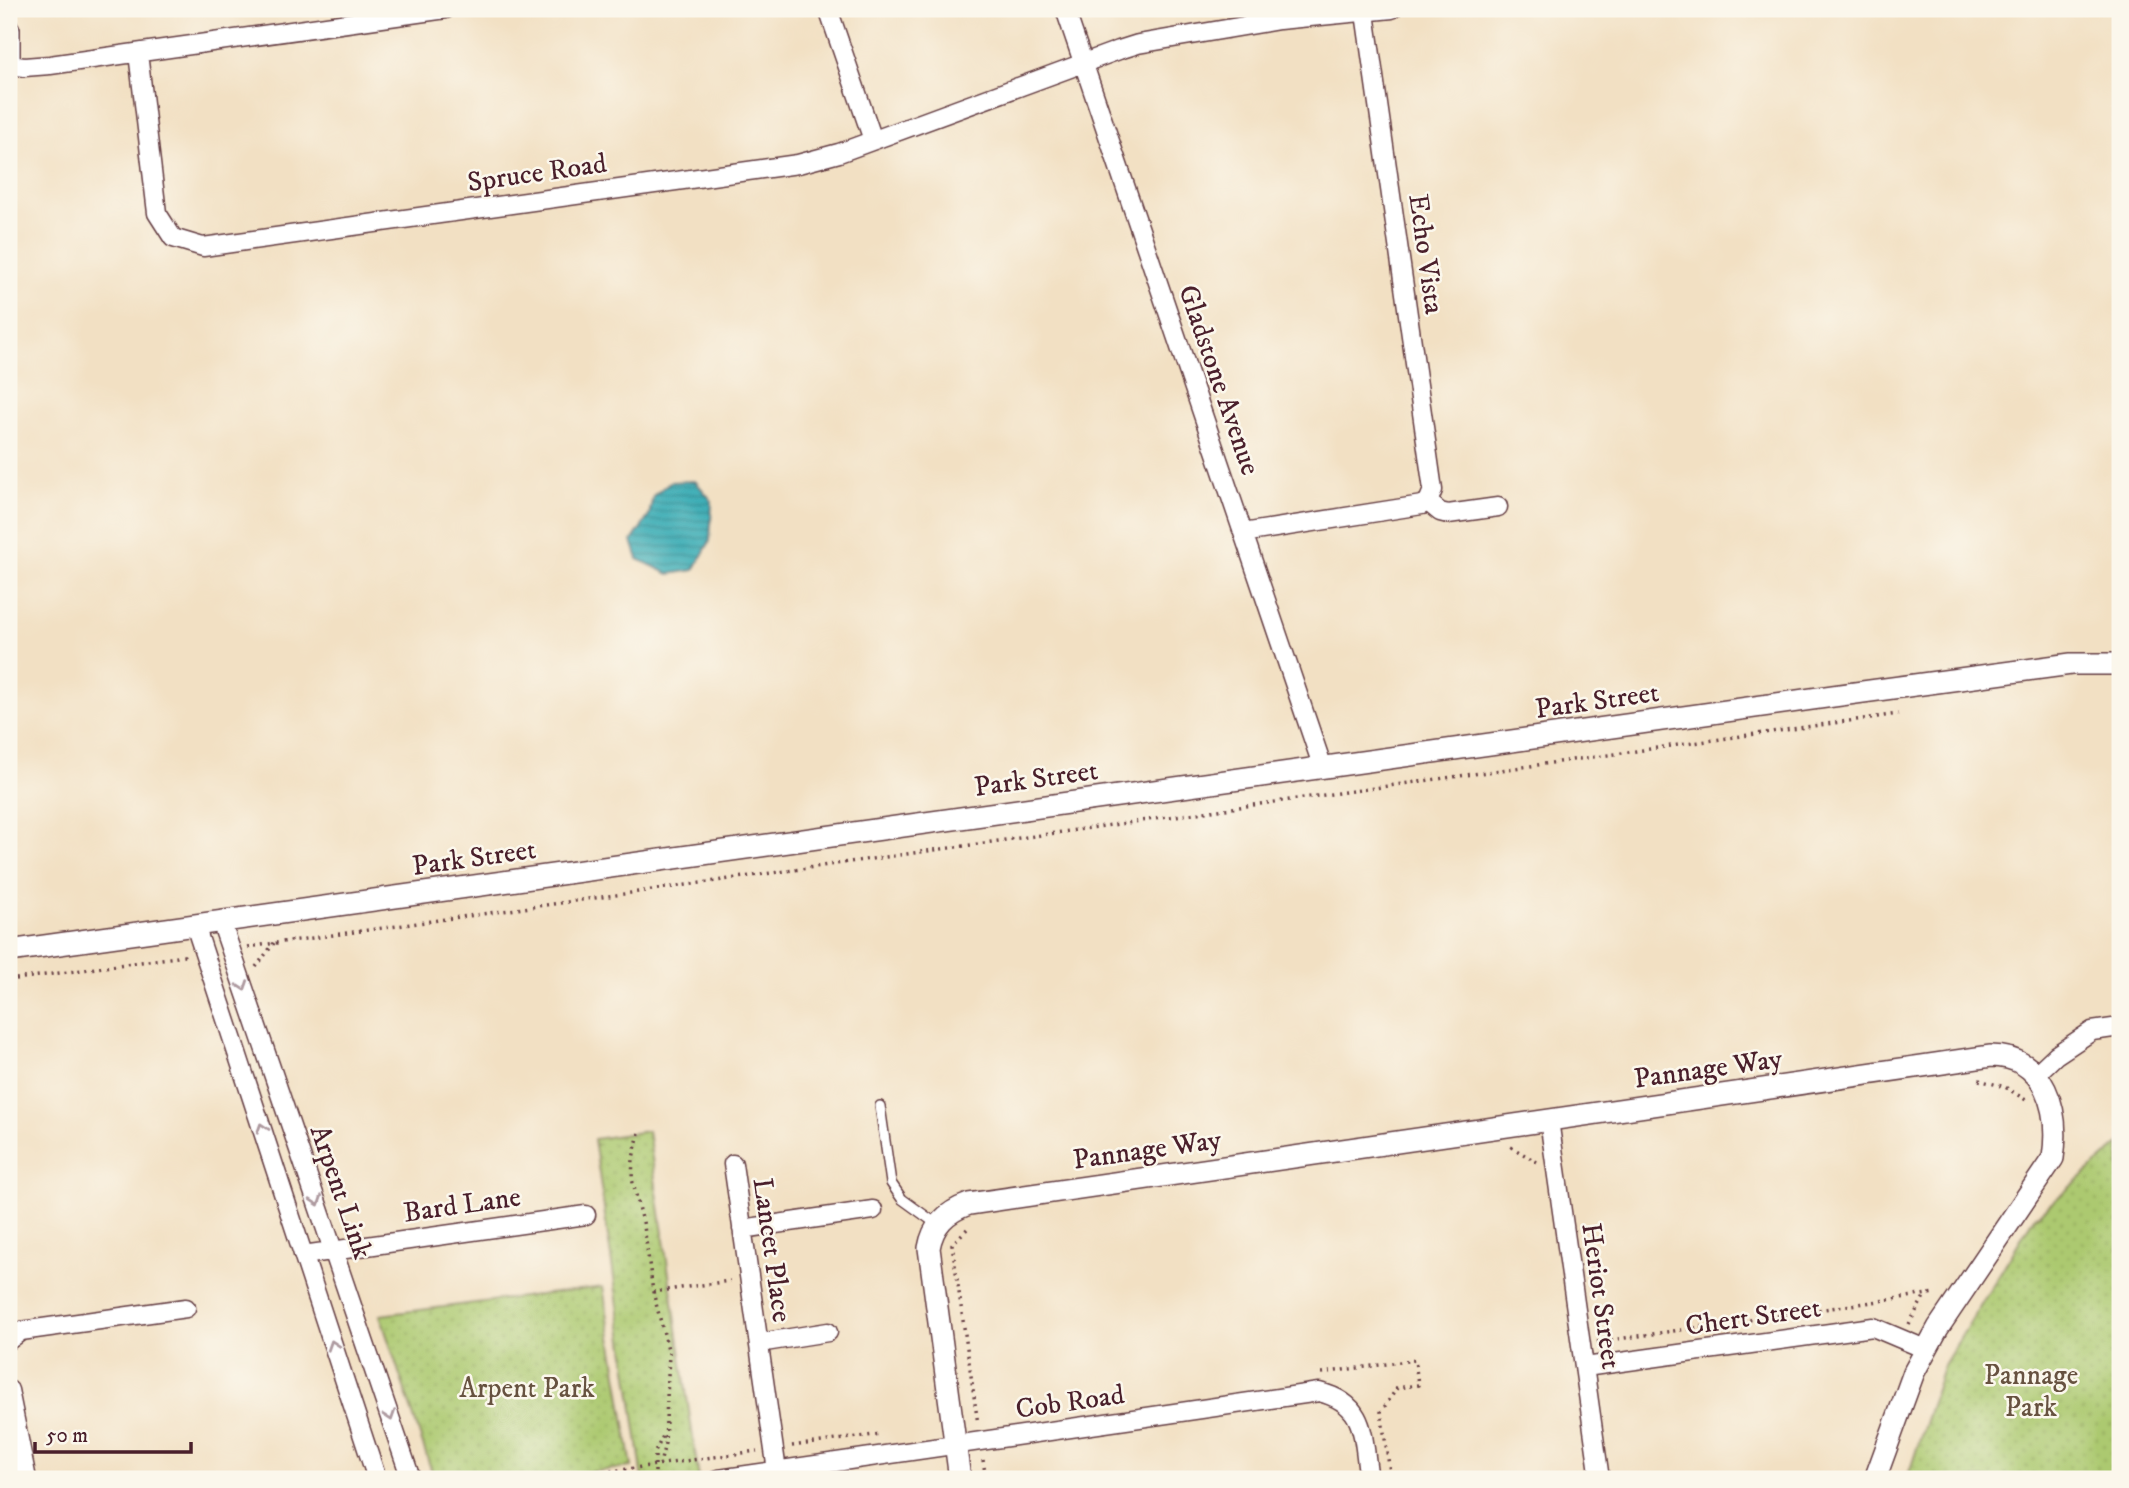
<svg xmlns="http://www.w3.org/2000/svg" width="2129" height="1488" viewBox="0 0 2129 1488" font-family="'IM FELL DW Pica',serif">
<style>
.grass{fill:url(#grass-dots);stroke:#7b744e;stroke-width:2}
.water{fill:url(#water-rules);stroke:#426670;stroke-width:2}
.lines{fill:none;stroke-linecap:round;stroke-linejoin:round}
.service-casing{stroke:#633c42;stroke-width:12}
.minor-casing{stroke:#633c42;stroke-width:21}
.tertiary-casing{stroke:#633c42;stroke-width:24}
.path{stroke:#633c42;stroke-width:3.5;stroke-dasharray:2 5;stroke-linecap:butt}
.service{stroke:#fff;stroke-width:9}
.minor{stroke:#fff;stroke-width:18}
.tertiary{stroke:#fff;stroke-width:21}
.oneway{stroke:#ae9aa0}
.labels{text-anchor:middle;dominant-baseline:central;stroke-width:5;stroke-linejoin:round;paint-order:stroke}
.street-label{font-size:28px;fill:#4a1f2b;stroke:#fbf7ec}
.park-label{font-size:28px;fill:#675240;stroke:#fbf7ec}
</style>
<defs>
<pattern id="grass-dots" width="8" height="8" patternUnits="userSpaceOnUse" patternTransform="scale(1.75)"><rect width="8" height="8" fill="#acc970"/><path d="M2 2h.1M6 6h.1" fill="none" stroke="#96ac61" stroke-width="1.8" stroke-linecap="round"/></pattern>
<pattern id="water-rules" width="6" height="5" patternUnits="userSpaceOnUse" patternTransform="scale(1.75)"><rect width="6" height="5" fill="#3badb6"/><path d="M0 2.5h6" fill="none" stroke="#348c94"/></pattern>
</defs>
<rect width="100%" height="100%" fill="#fbf7ec"/>
<filter id="ink" filterUnits="userSpaceOnUse"><feTurbulence type="fractalNoise" baseFrequency=".0143" numOctaves="2"/><feDisplacementMap in="SourceGraphic" scale="14" xChannelSelector="R" yChannelSelector="G"/><feConvolveMatrix kernelMatrix="1 2 1 2 8 2 1 2 1" color-interpolation-filters="sRGB"/></filter>
<filter id="wash" filterUnits="userSpaceOnUse"><feTurbulence type="fractalNoise" baseFrequency=".00686" numOctaves="4" result="noise"/><feDisplacementMap in="SourceGraphic" scale="28" xChannelSelector="R" yChannelSelector="G"/><feGaussianBlur stdDeviation="1.57" result="paint"/><feColorMatrix in="noise" values="0 0 0 0 0 0 0 0 0 0 0 0 0 0 0 0 0 1.4 0 .05"/><feComposite in="paint" operator="in"/></filter>
<g filter="url(#wash)">
<rect width="100%" height="100%" fill="#f2e0c3"/>
<path class="grass" d="M648 1131 699 1479H643L594 1139Z
M2120 1144V1479H1907L1944 1365 2033 1219Z
M603 1287 632 1467 531 1479H442L433 1475 380 1315Z"/>
<path class="water" d="M695 481 712 501 710 541 694 570 669 574 638 559 632 541 649 516 653 496 670 482Z"/>
</g>
<g filter="url(#ink)">
<g class="lines">
<defs>
<path id="service" d="M880 1106 891 1183 902 1199 938 1225"/>
<path id="minor" d="M828 9 873 140
M1065 9 1323 768
M138 53 157 213 173 238 203 247 798 164 839 153 1119 50 1138 44 1279 20 1392 9
M9 65 24 67 50 65 446 9
M1428 502 1440 512 1448 514 1498 507
M1243 533 1422 505 1428 502 1433 490 1365 13
M221 921 411 1479
M195 925 377 1479
M2036 1074 2056 1055 2092 1031 2120 1027
M1549 1120 1600 1479
M733 1164 777 1471
M742 1229 873 1210
M303 1255 586 1215
M9 1340 21 1331 186 1308
M759 1343 828 1332
M1585 1367 1873 1327 1925 1349
M9 1390 27 1479
M719 1479 1319 1392C1368 1404 1362 1437 1369 1479"/>
<path id="tertiary" d="M9 30V65
M9 951 1833 696 2071 664H2120
M960 1479 929 1248C933 1225 946 1212 969 1204L1991 1056C2046 1056 2060 1111 2053 1158L1938 1328 1914 1372 1875 1479"/>
</defs>
<use href="#service" class="service-casing"/>
<use href="#minor" class="minor-casing"/>
<use href="#tertiary" class="tertiary-casing"/>
<path class="path" d="M248 947 1898 714
M256 967 274 943
M9 980 184 956 185 959
M1979 1080 2005 1087 2026 1100
M639 1133 633 1158 632 1179 644 1226 653 1292 669 1353 665 1443 660 1464
M1511 1147 1537 1162
M967 1229 952 1244 978 1424
M653 1292 730 1281
M1909 1324 1925 1295
M1597 1342 1935 1293
M1322 1373 1415 1360 1418 1385 1397 1388 1381 1412 1391 1479
M792 1446 881 1434
M983 1460 986 1479
M555 1479 757 1451
M655 1479V1452L664 1434
M873 1479 909 1474 915 1479"/>
<use href="#service" class="service"/>
<use href="#minor" class="minor"/>
<use href="#tertiary" class="tertiary"/>
</g>
<defs><path id="oneway-chevron" d="M-2-3.5L2.5 0L-2 3.5" fill="none" stroke-width="1.6" stroke-linecap="round" stroke-linejoin="round" transform="scale(1.75)"/></defs>
<g class="oneway">
<use href="#oneway-chevron" transform="translate(243 986) rotate(71)"/>
<use href="#oneway-chevron" transform="translate(262 1128) rotate(-108)"/>
<use href="#oneway-chevron" transform="translate(317 1201) rotate(71)"/>
<use href="#oneway-chevron" transform="translate(333 1345) rotate(-108)"/>
<use href="#oneway-chevron" transform="translate(390 1416) rotate(71)"/>
</g>
</g>
<g class="labels">
<g class="street-label">
<text transform="translate(537 173) rotate(-8)">Spruce Road</text>
<text transform="translate(1426 254) rotate(82)">Echo Vista</text>
<text transform="translate(1219 380) rotate(71)">Gladstone Avenue</text>
<text transform="translate(1597 701) rotate(-8)">Park Street</text>
<text transform="translate(1036 779) rotate(-8)">Park Street</text>
<text transform="translate(474 858) rotate(-8)">Park Street</text>
<text transform="translate(1708 1069) rotate(-8)">Pannage Way</text>
<text transform="translate(1147 1150) rotate(-8)">Pannage Way</text>
<text transform="translate(341 1192) rotate(71)">Arpent Link</text>
<text transform="translate(462 1205) rotate(-8)">Bard Lane</text>
<text transform="translate(772 1250) rotate(82)">Lancet Place</text>
<text transform="translate(1601 1296) rotate(82)">Heriot Street</text>
<text transform="translate(1753 1317) rotate(-8)">Chert Street</text>
<text transform="translate(1070 1402) rotate(-8)">Cob Road</text>
</g>
<g class="park-label">
<text x="2031" y="1375">Pannage<tspan x="2031" dy="32">Park</tspan></text>
<text x="527" y="1388">Arpent Park</text>
</g>
</g>
<rect width="2129" height="1488" fill="none" stroke="#fbf7ec" stroke-width="35"/>
<path d="M35 1442v10h156v-10" fill="none" stroke="#4a1f2b" stroke-width="3.5"/>
<text x="46" y="1442" font-size="21" fill="#4a1f2b" stroke="#fbf7ec" stroke-width="5" paint-order="stroke">50 m</text>
</svg>
